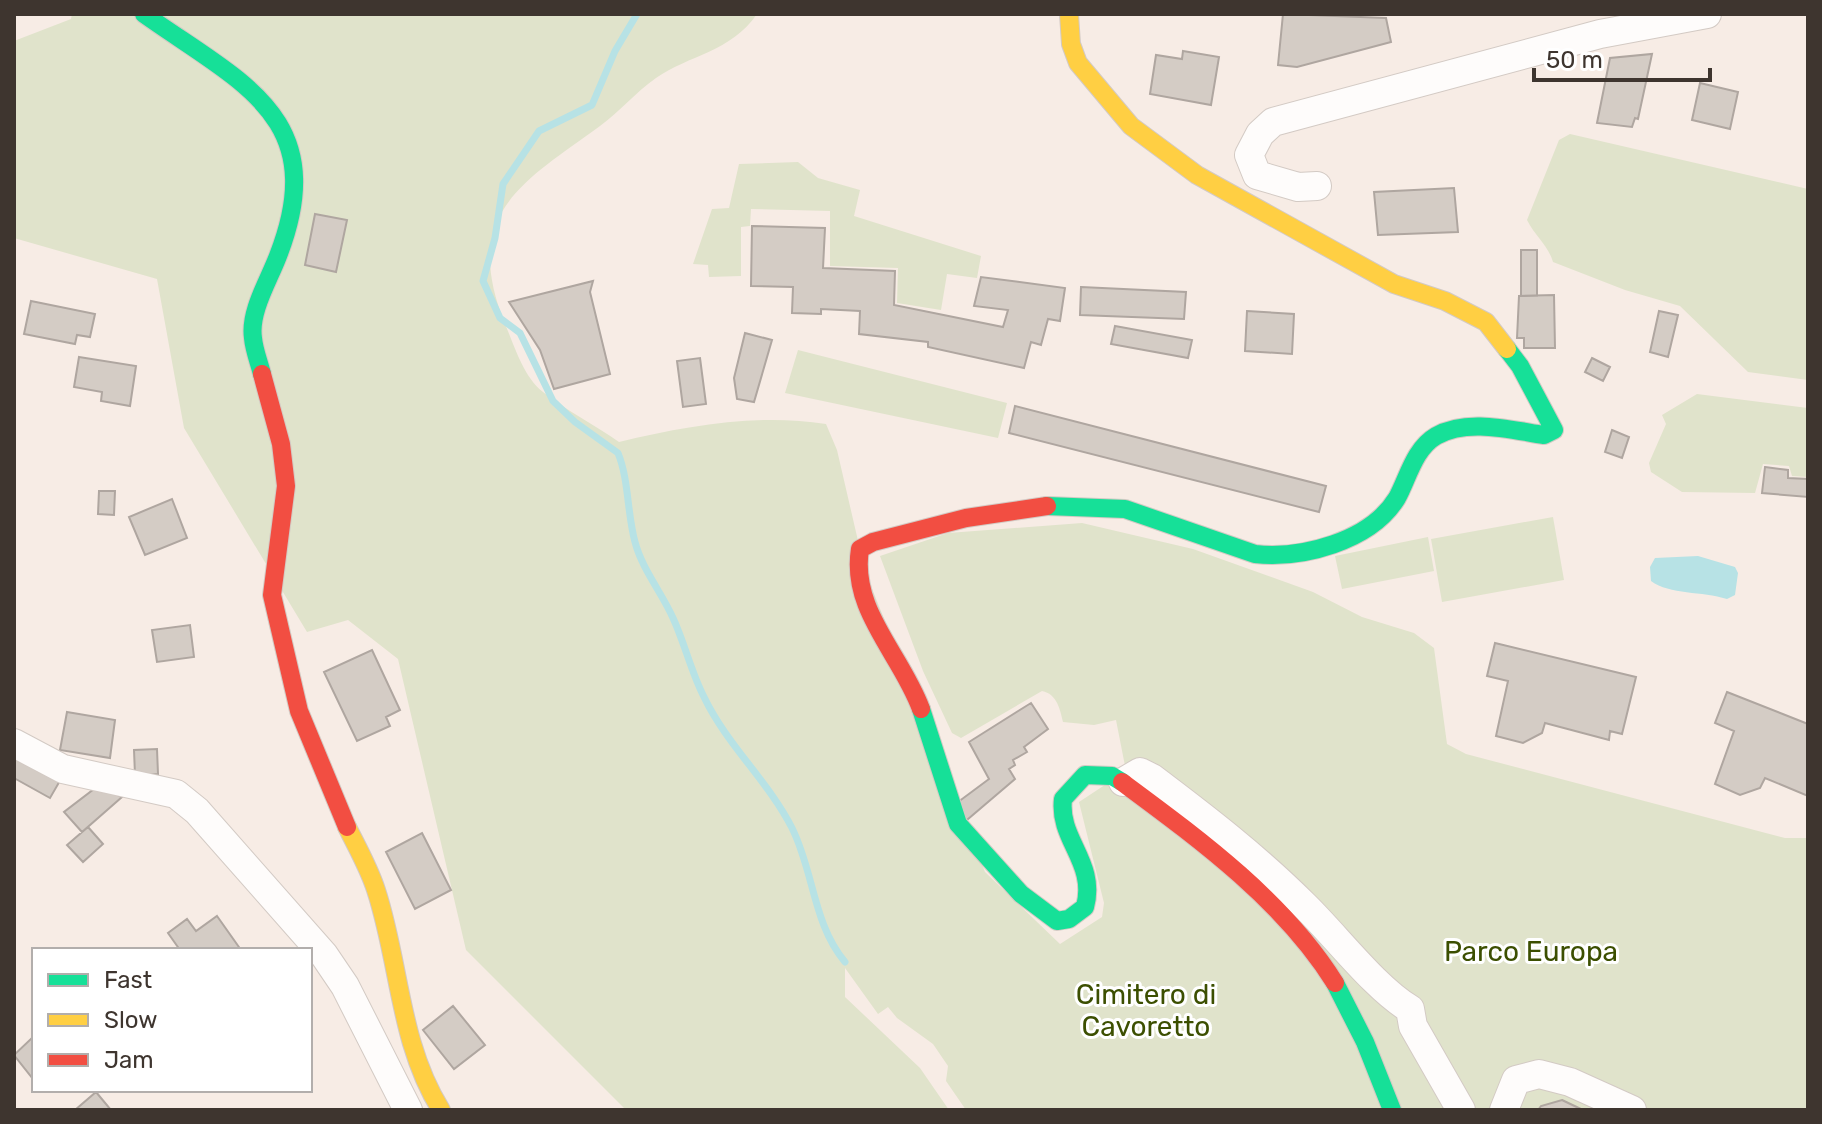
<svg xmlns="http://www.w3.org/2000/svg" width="1822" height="1124" viewBox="0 0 1822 1124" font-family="Rubik,sans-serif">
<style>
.green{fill:#e0e3cb}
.water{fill:#b7e2e5}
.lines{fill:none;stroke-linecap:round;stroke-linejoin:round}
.stream{stroke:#b7e2e5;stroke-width:7}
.building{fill:#d4ccc5;stroke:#afa6a0;stroke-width:2}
.street-casing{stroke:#d3cac4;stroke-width:30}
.fast-casing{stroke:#d3cac4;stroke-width:20}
.slow-casing{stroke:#d3cac4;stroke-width:20}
.jam-casing{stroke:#d3cac4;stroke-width:20}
.street{stroke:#fefcfb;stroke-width:28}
.fast{stroke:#16e098;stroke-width:18}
.slow{stroke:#ffcf43;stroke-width:18}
.jam{stroke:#f24e42;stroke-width:18}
.labels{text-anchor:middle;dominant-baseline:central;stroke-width:6;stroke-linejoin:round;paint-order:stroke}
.park-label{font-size:28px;fill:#3c4f01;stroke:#fff}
</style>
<rect width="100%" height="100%" fill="#f7ece5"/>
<path class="green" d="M72 14H757C731 52 689 55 656 78 636 92 620 111 600 126 520 184 461 214 505 324 515 347 523 376 543 392 567 411 595 425 619 442 686 426 757 413 826 424L837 450 865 571 985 872 1060 944 1102 917 1104 903 1079 802 1126 771 1116 720 1094 725 1063 722C1060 709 1057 694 1042 691L961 738 952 733 923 671 880 556 948 533 1082 523 1193 549 1313 592 1362 617 1414 633 1434 648 1447 744 1466 754 1785 838H1808V1110H966L946 1081 948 1066 933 1044 897 1018 888 1007 878 1014 845 968V997L920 1068 949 1110H626L466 950 398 659 348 620 307 632 184 428 157 279 14 238V41L71 19Z
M1570 134 1808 189V380L1748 372 1680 306 1625 290 1553 262C1548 245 1535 236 1527 220L1559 140Z
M798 162 818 178 860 190 854 216 981 256 977 278 947 274 941 310 897 303 898 268 830 266V211L751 209 750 226 741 227V276L709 277 708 265 693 264 712 209 729 208 739 164Z
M798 350 1007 403 998 438 785 393Z
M1697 394 1808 408V477L1792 476 1789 466 1763 464 1755 493 1682 492 1651 472 1649 463 1666 424 1662 415Z
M1553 517 1564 580 1442 602 1431 539Z
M1428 537 1434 571 1342 589 1335 556Z"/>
<path class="water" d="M1698 556 1735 567 1738 573 1735 595 1727 599C1702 591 1670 595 1651 581L1650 567 1655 558Z"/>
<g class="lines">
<path class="stream" d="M637 14 615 51 592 105 539 131 503 184 495 238 483 281 500 318 520 333 553 401 575 422 618 453C629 480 627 513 635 542 642 569 662 593 673 618 685 644 691 672 704 697 727 745 768 781 792 828 814 872 813 924 845 962"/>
</g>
<path class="building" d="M1283 14 1386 18 1391 42 1297 67 1278 65Z
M1183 51 1219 57 1211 105 1150 94 1156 55 1182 59Z
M1652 54 1638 119 1635 118 1632 127 1597 123 1610 58Z
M1700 83 1738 92 1730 129 1692 120Z
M1454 188 1458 232 1378 235 1374 192Z
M315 214 347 220 336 272 305 265Z
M752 226 825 228 823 268 895 271 894 305 1003 327 1008 310 974 306 981 277 1065 288 1060 321 1048 319 1041 345 1031 342 1024 368 928 347V342L859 334 860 311 821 309V314L792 313 793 287 751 286Z
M1521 250H1537V296H1521Z
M593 281 590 292 610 374 554 389 540 350 509 302Z
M1081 287 1186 292 1184 319 1080 315Z
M1554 295 1555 348H1524V338H1517L1519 296Z
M31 301 95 314 90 337 77 335 75 344 24 334Z
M1247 311 1294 314 1292 354 1245 351Z
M1659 311 1678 315 1668 357 1650 352Z
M1115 326 1192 340 1188 358 1111 344Z
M745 333 772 340 754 402 737 399 734 378Z
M79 357 136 366 130 406 101 401 102 392 74 387Z
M700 358 706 404 683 407 677 361Z
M1592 358 1610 367 1603 381 1585 372Z
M1015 406 1326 486 1319 512 1009 433Z
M1612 430 1629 437 1622 458 1605 452Z
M1765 467 1788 470V478L1808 479V497L1762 493Z
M99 491H115L114 515 98 514Z
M172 499 187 538 145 555 129 517Z
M190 625 194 657 157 662 152 630Z
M1495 643 1636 677 1622 734 1610 731 1609 740 1545 723 1542 733 1523 743 1496 736 1508 681 1487 676Z
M372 650 400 710 386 717 390 726 357 741 324 672Z
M1727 692 1808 724V796L1765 778 1760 788 1740 795 1715 784 1734 731 1715 723Z
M1031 703 1048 729 1024 747 1027 752 1013 760 1015 765 1009 769 1015 779 961 825 954 805 989 779 969 742Z
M67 712 115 720 110 758 60 750Z
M157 749 158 774 135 775 134 750Z
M14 753 61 779 50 798 14 778Z
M98 786 122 797 82 832 64 812Z
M88 827 103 844 83 862 67 845Z
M422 833 451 890 415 909 386 852Z
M217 916 241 950H180L168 933 187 919 196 931Z
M453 1006 485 1045 454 1069 423 1030Z
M34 1036V1078L33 1079 14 1055Z
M96 1092 111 1110H75Z
M1562 1100 1583 1110H1538L1541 1106Z"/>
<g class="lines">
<defs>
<path id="street" d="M1317 186 1298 187 1257 175 1249 155 1260 134 1273 122 1600 34 1707 14
M14 743 63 769 176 794 197 811 324 955 345 986 408 1110
M1123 782 1140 772 1152 778C1205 818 1257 858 1304 905 1336 936 1374 987 1410 1009L1413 1026 1461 1110
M1504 1110 1516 1080 1539 1074 1570 1082 1632 1110"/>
<path id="fast" d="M144 14C241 83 332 117 278 256 269 280 249 312 253 338 254 350 259 362 262 374
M1047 506 1125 509 1255 554C1301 559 1370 542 1397 498 1408 478 1414 449 1436 436 1467 418 1511 430 1544 435L1554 430 1520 366 1507 349
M921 709 958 824 1021 894 1057 921 1069 919 1085 907C1097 862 1058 840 1063 799L1085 775 1112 776 1122 782
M1335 983 1365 1042 1392 1110"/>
<path id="slow" d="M1069 14 1071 44 1078 63 1131 126 1197 175 1394 284 1445 301 1486 322 1507 349
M347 827C357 847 369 868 376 890 400 963 399 1043 441 1110"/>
<path id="jam" d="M262 374 281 444 286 486 272 595 299 711 347 827
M921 709C901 654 850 610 860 549L873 542 966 518 1047 506
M1122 782C1199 839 1284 901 1335 983"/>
</defs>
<use href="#street" class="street-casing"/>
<use href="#fast" class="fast-casing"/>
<use href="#slow" class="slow-casing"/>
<use href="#jam" class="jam-casing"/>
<use href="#street" class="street"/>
<use href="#fast" class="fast"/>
<use href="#slow" class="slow"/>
<use href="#jam" class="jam"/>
</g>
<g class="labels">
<g class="park-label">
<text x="1531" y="951">Parco Europa</text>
<text x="1146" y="994">Cimitero di<tspan x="1146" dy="32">Cavoretto</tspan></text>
</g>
</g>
<rect width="1822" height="1124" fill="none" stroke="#3e352f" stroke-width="32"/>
<rect x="32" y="948" width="280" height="144" fill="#ffffff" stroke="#b2aeac" stroke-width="2"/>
<rect x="48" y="974" width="40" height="12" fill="#16e098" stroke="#b2aeac" stroke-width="2"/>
<text x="104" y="988" font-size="24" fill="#3e352f">Fast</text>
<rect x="48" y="1014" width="40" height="12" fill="#ffcf43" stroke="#b2aeac" stroke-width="2"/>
<text x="104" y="1028" font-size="24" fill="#3e352f">Slow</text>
<rect x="48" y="1054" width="40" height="12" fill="#f24e42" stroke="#b2aeac" stroke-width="2"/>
<text x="104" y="1068" font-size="24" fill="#3e352f">Jam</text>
<path d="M1534 68v12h176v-12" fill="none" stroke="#3e352f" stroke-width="4"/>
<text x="1546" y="68" font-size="24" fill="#3e352f" stroke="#ffffff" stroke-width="6" paint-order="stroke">50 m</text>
</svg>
